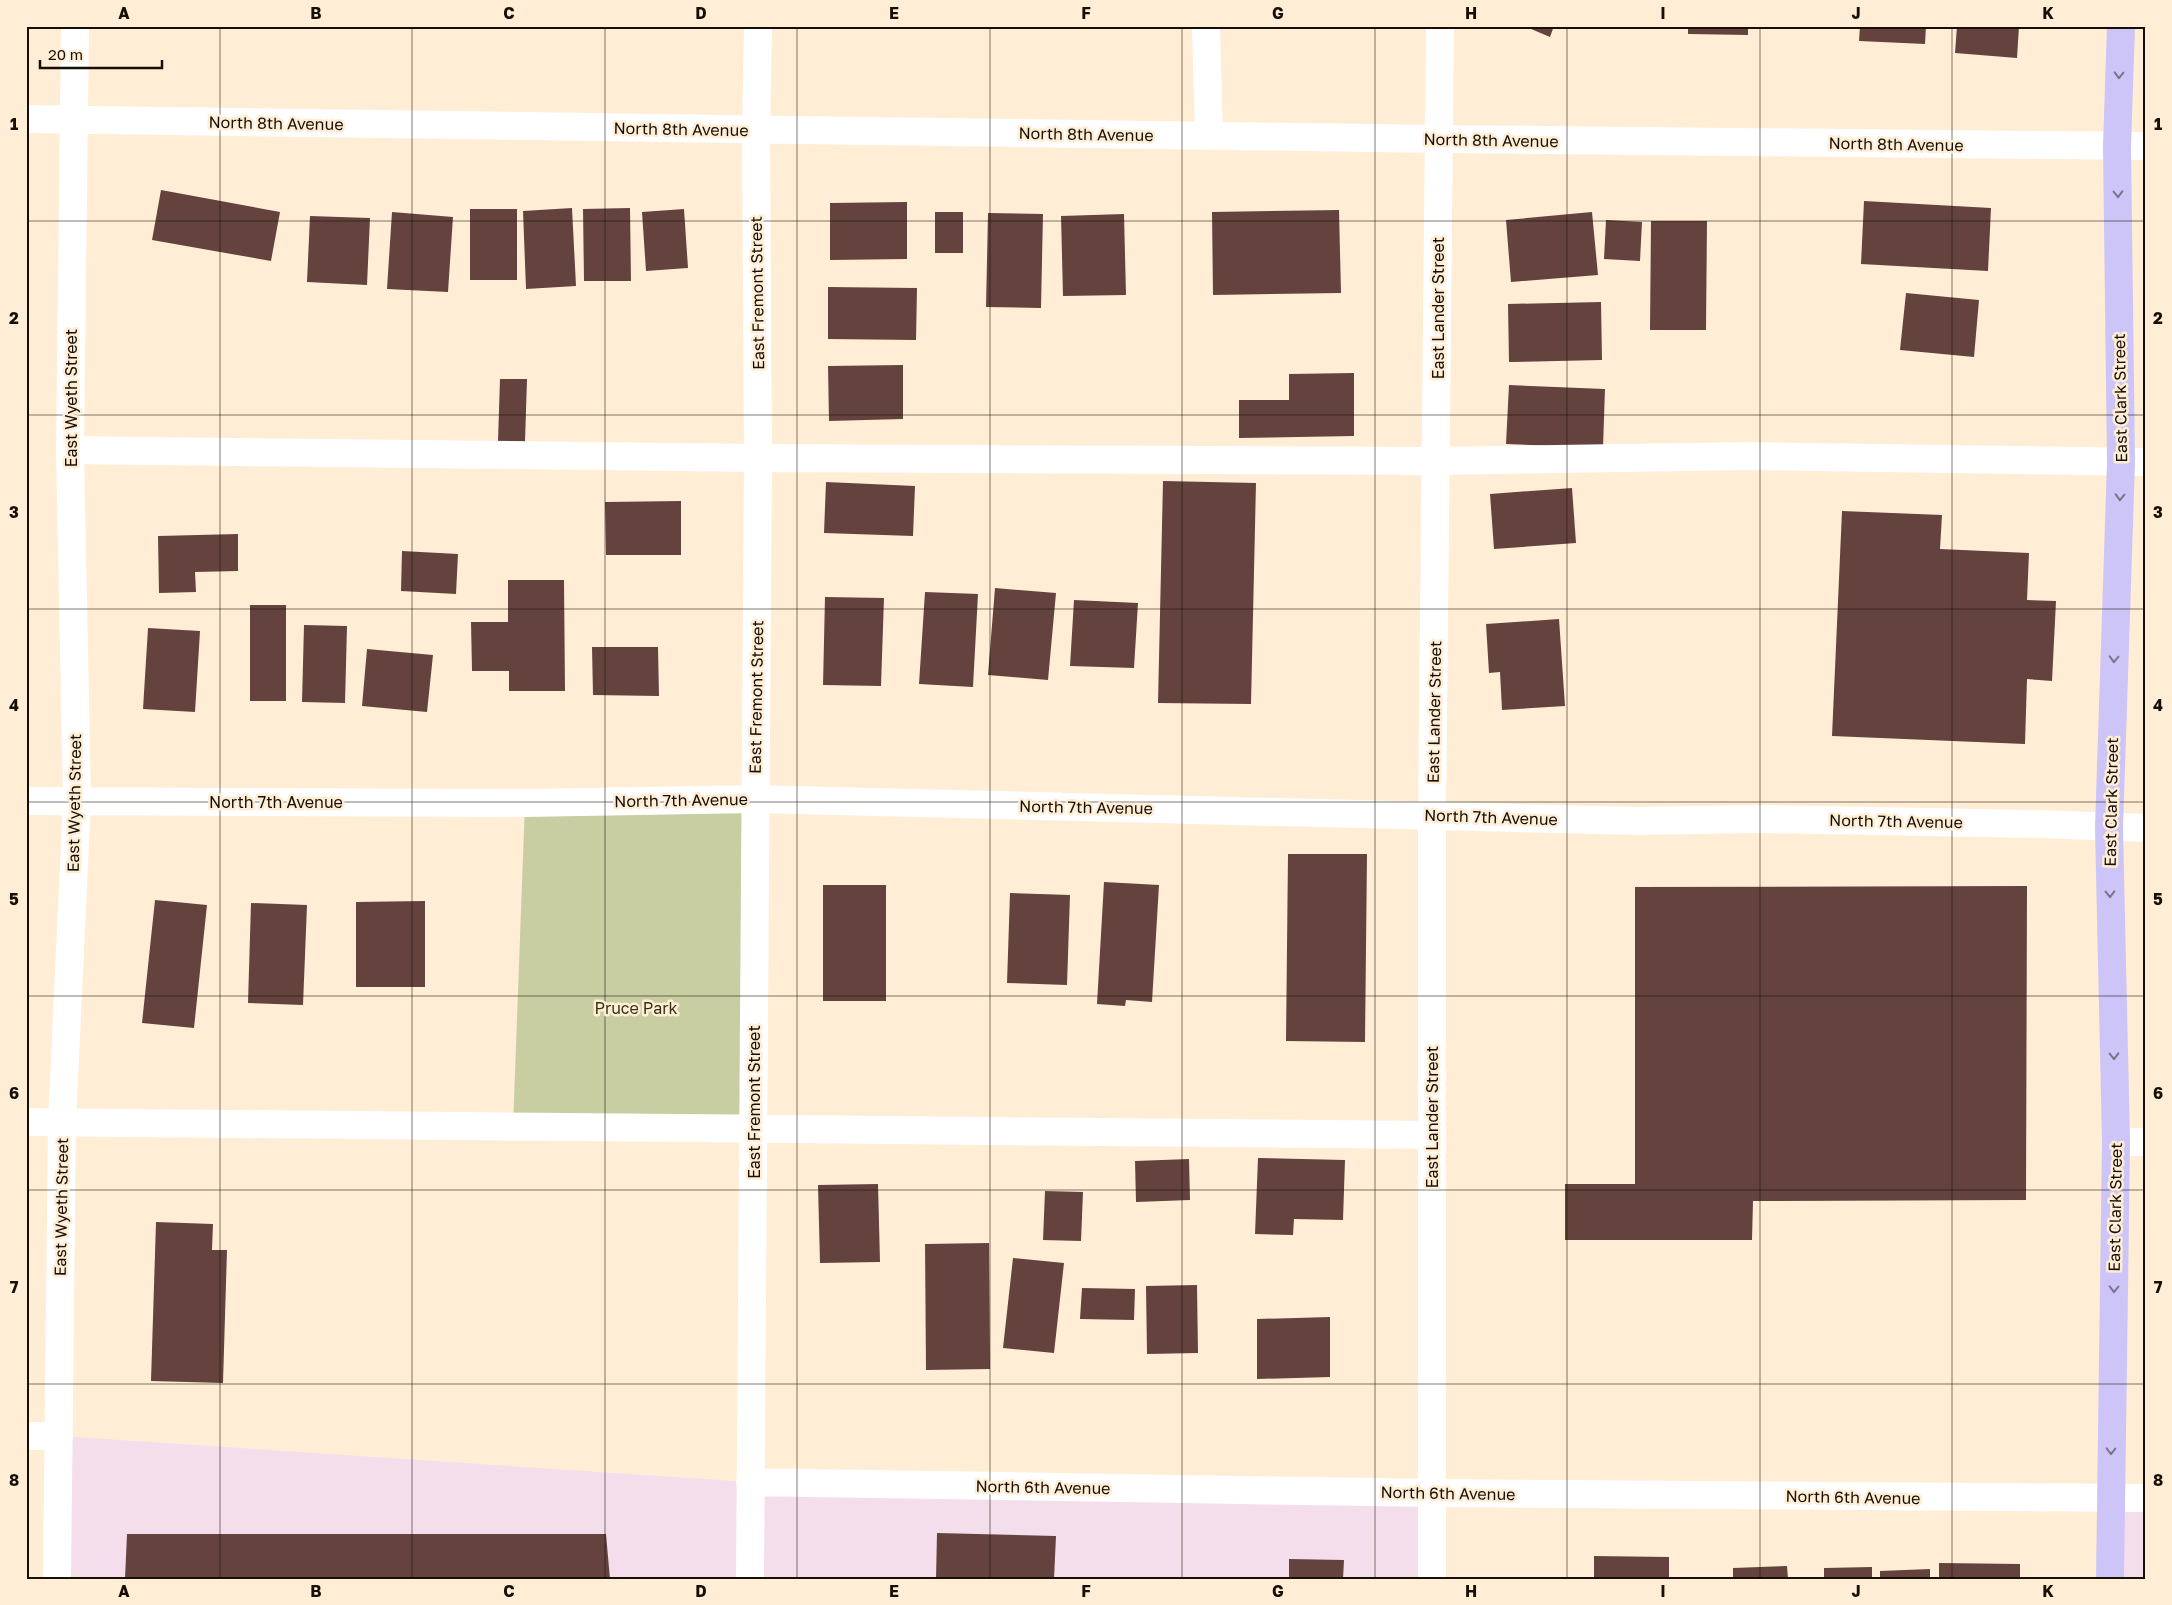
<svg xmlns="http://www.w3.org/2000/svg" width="2172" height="1605" viewBox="0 0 2172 1605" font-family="'Golos Text',sans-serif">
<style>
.commercial{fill:#f5deec}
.green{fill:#c8cda2}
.building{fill:#64433f}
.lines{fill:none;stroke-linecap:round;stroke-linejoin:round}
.minor{stroke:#fff;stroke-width:28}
.major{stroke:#cdc5f7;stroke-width:28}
.oneway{stroke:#7b738a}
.grid{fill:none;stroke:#160f05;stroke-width:1;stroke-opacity:0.55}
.labels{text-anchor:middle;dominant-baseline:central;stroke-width:5;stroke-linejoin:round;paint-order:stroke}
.street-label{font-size:16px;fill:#160f05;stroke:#ffedd5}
.park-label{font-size:16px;fill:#323415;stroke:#ffedd5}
.neatline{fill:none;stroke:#160f05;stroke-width:2}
.grid-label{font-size:16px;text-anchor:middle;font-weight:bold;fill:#160f05}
</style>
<rect width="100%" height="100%" fill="#ffedd5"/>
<path class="commercial" d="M59 1436 750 1482 1433 1493 1432 1579H57Z
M2146 1498V1579H2109L2110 1499Z"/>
<path class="green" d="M755 799 754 1129 513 1127 525 803Z"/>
<path class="building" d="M1524 26H1554L1550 37Z
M1688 26H1748V35L1688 34Z
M1860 26H1926L1925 44 1859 41Z
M1957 26H2019L2017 58 1955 53Z
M161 190 280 212 271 261 152 240Z
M1864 201 1991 208 1988 271 1861 264Z
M907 202V259L830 260V203Z
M572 208 576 286 526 289 523 211Z
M630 208 631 281H584L583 209Z
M470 209H517V280H470Z
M684 209 688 268 646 271 642 212Z
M1339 210 1341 293 1213 295 1212 212Z
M392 212 453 217 448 292 387 289Z
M935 212H963V253H935Z
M1592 212 1598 275 1511 282 1506 220Z
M988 213 1043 214 1041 308 986 307Z
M1124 214 1126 295 1063 296 1061 216Z
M310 216 370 218 367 285 307 282Z
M1606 220 1642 222 1640 261 1604 259Z
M1651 221H1707L1706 330H1650Z
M828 287 917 288 916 340 828 339Z
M1906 293 1979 300 1974 357 1900 350Z
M1601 302 1602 360 1509 362 1508 304Z
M903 365V419L829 421 828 366Z
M1354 373V436L1239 438V400H1289V374Z
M500 379H527L525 442 498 441Z
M1509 385 1605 389 1603 448 1506 444Z
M1163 481 1256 483 1251 704 1158 703Z
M826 482 915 486 913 536 824 533Z
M1572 488 1576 543 1494 549 1490 494Z
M681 501V555H606L605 502Z
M1842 511 1942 515 1940 549 2029 553 2027 600 2056 601 2052 681 2027 679 2025 744 1832 736Z
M238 534V571L195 572 196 592 159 593 158 536Z
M402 551 458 554 456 594 401 591Z
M508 580H564L565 691H509V671H472L471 622H508Z
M995 588 1056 593 1048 680 988 675Z
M925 592 978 594 973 687 919 684Z
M825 597 884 598 881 686 823 685Z
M1074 600 1138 603 1134 668 1070 666Z
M250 605H286V701H250Z
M1559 619 1565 706 1502 710 1500 672 1489 673 1486 624Z
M304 625 347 626 345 703 302 702Z
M148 628 200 631 195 712 143 709Z
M592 647H658L659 696 593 695Z
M367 649 433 655 427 712 362 706Z
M1288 854H1367L1365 1042 1286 1041Z
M1104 882 1159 885 1152 1002 1126 1000 1125 1006 1097 1004Z
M823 885H886V1001H823Z
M2027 886 2026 1200 1753 1201 1752 1240H1565V1184H1635V887Z
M1010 893 1070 895 1067 985 1007 983Z
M155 900 207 905 194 1028 142 1023Z
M425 901V987H356V902Z
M251 903 307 905 303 1005 248 1003Z
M1258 1158 1345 1160 1343 1220 1294 1219 1293 1235 1255 1234Z
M1189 1159 1190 1200 1136 1202 1135 1161Z
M878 1184 880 1262 820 1263 818 1185Z
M1045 1191 1083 1192 1081 1241 1043 1240Z
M156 1222 213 1224 212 1250H227L223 1383 151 1381Z
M989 1243 990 1369 926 1370 925 1244Z
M1013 1258 1064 1263 1054 1353 1003 1348Z
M1197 1285 1198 1353 1147 1354 1146 1286Z
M1082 1288 1135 1289 1134 1320 1080 1319Z
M1330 1317V1377L1257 1379V1319Z
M937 1533 1056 1536 1054 1579H936Z
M127 1534H606L610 1579H125Z
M1594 1556 1669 1557V1579H1594Z
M1289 1559 1344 1560 1343 1579H1289Z
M1939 1563 2020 1564V1579H1939Z
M1787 1566 1788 1579H1733V1568Z
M1872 1567V1579H1824V1568Z
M1930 1569V1579H1880V1571Z"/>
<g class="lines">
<path class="minor" d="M1206 26 1209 136
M26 119 1439 139 2146 146
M70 450 758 458 1437 461 1751 456 2146 462
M26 801 525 803 755 799 1636 821 1759 819 2040 824 2146 828
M26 1122 1432 1135
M2116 1142H2146
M26 1436H59
M750 1482 1433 1493 2146 1498
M57 1579 62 1122 77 801 70 450 75 26
M750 1579 758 458 756 131 758 26
M1432 1579V816L1440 26"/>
<path class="major" d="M2110 1579 2116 1142 2109 828 2121 462 2117 146 2121 26"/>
</g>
<defs><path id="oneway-chevron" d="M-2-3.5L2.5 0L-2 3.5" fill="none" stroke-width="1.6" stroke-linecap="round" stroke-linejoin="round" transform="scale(1.25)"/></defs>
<g class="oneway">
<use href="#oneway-chevron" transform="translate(2119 75) rotate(92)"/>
<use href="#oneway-chevron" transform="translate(2118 194) rotate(89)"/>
<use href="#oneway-chevron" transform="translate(2120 497) rotate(92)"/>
<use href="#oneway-chevron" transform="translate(2114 659) rotate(92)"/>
<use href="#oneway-chevron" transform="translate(2110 894) rotate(89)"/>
<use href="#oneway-chevron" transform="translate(2114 1056) rotate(89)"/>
<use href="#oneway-chevron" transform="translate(2114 1289) rotate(91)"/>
<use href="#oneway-chevron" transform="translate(2111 1451) rotate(91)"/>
</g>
<path class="grid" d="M220 26V1579M412 26V1579M605 26V1579M797 26V1579M990 26V1579M1182 26V1579M1375 26V1579M1567 26V1579M1760 26V1579M1952 26V1579M26 221H2146M26 415H2146M26 609H2146M26 802H2146M26 996H2146M26 1190H2146M26 1384H2146"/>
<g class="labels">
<g class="street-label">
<text transform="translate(276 123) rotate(1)">North 8th Avenue</text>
<text transform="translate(681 129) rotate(1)">North 8th Avenue</text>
<text transform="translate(1086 134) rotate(1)">North 8th Avenue</text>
<text transform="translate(1491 140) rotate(1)">North 8th Avenue</text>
<text transform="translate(1896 144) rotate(1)">North 8th Avenue</text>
<text transform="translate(757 293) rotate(-91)">East Fremont Street</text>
<text transform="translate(1438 308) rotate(-90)">East Lander Street</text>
<text transform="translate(71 398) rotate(-90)">East Wyeth Street</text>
<text transform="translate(2120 398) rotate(-91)">East Clark Street</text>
<text transform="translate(756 697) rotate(-89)">East Fremont Street</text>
<text transform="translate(1434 712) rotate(-89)">East Lander Street</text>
<text transform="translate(681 800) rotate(-1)">North 7th Avenue</text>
<text x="276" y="802">North 7th Avenue</text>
<text transform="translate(2111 802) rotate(-89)">East Clark Street</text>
<text transform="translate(74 803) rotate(-89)">East Wyeth Street</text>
<text transform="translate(1086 807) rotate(1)">North 7th Avenue</text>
<text transform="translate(1491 817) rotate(2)">North 7th Avenue</text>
<text transform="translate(1896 821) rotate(1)">North 7th Avenue</text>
<text transform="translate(754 1102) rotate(-90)">East Fremont Street</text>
<text transform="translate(1432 1117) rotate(-90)">East Lander Street</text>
<text transform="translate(61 1207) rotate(-89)">East Wyeth Street</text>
<text transform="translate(2115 1207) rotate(-89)">East Clark Street</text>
<text transform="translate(1043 1487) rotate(1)">North 6th Avenue</text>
<text transform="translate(1448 1493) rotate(1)">North 6th Avenue</text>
<text transform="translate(1853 1497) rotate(1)">North 6th Avenue</text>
</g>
<g class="park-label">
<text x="636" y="1008">Pruce Park</text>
</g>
</g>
<rect width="2172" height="1605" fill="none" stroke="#ffedd5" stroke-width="55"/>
<path d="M40 60v8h122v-8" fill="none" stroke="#160f05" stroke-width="2.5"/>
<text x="48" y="60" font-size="15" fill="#160f05" stroke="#ffedd5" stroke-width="4" paint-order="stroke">20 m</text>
<rect x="28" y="28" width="2116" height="1550" class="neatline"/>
<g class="grid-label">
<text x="124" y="19">A</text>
<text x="316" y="19">B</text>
<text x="509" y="19">C</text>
<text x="701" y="19">D</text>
<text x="894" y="19">E</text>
<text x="1086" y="19">F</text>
<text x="1278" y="19">G</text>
<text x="1471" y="19">H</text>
<text x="1663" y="19">I</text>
<text x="1856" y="19">J</text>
<text x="2048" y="19">K</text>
<text x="14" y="130">1</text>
<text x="2158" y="130">1</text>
<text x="14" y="324">2</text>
<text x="2158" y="324">2</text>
<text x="14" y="518">3</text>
<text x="2158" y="518">3</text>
<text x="14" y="711">4</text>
<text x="2158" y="711">4</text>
<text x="14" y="905">5</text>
<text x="2158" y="905">5</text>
<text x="14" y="1099">6</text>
<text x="2158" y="1099">6</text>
<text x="14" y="1293">7</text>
<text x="2158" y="1293">7</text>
<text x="14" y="1486">8</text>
<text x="2158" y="1486">8</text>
<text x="124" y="1597">A</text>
<text x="316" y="1597">B</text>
<text x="509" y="1597">C</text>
<text x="701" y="1597">D</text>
<text x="894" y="1597">E</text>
<text x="1086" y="1597">F</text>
<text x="1278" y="1597">G</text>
<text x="1471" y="1597">H</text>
<text x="1663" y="1597">I</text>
<text x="1856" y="1597">J</text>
<text x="2048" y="1597">K</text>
</g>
</svg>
